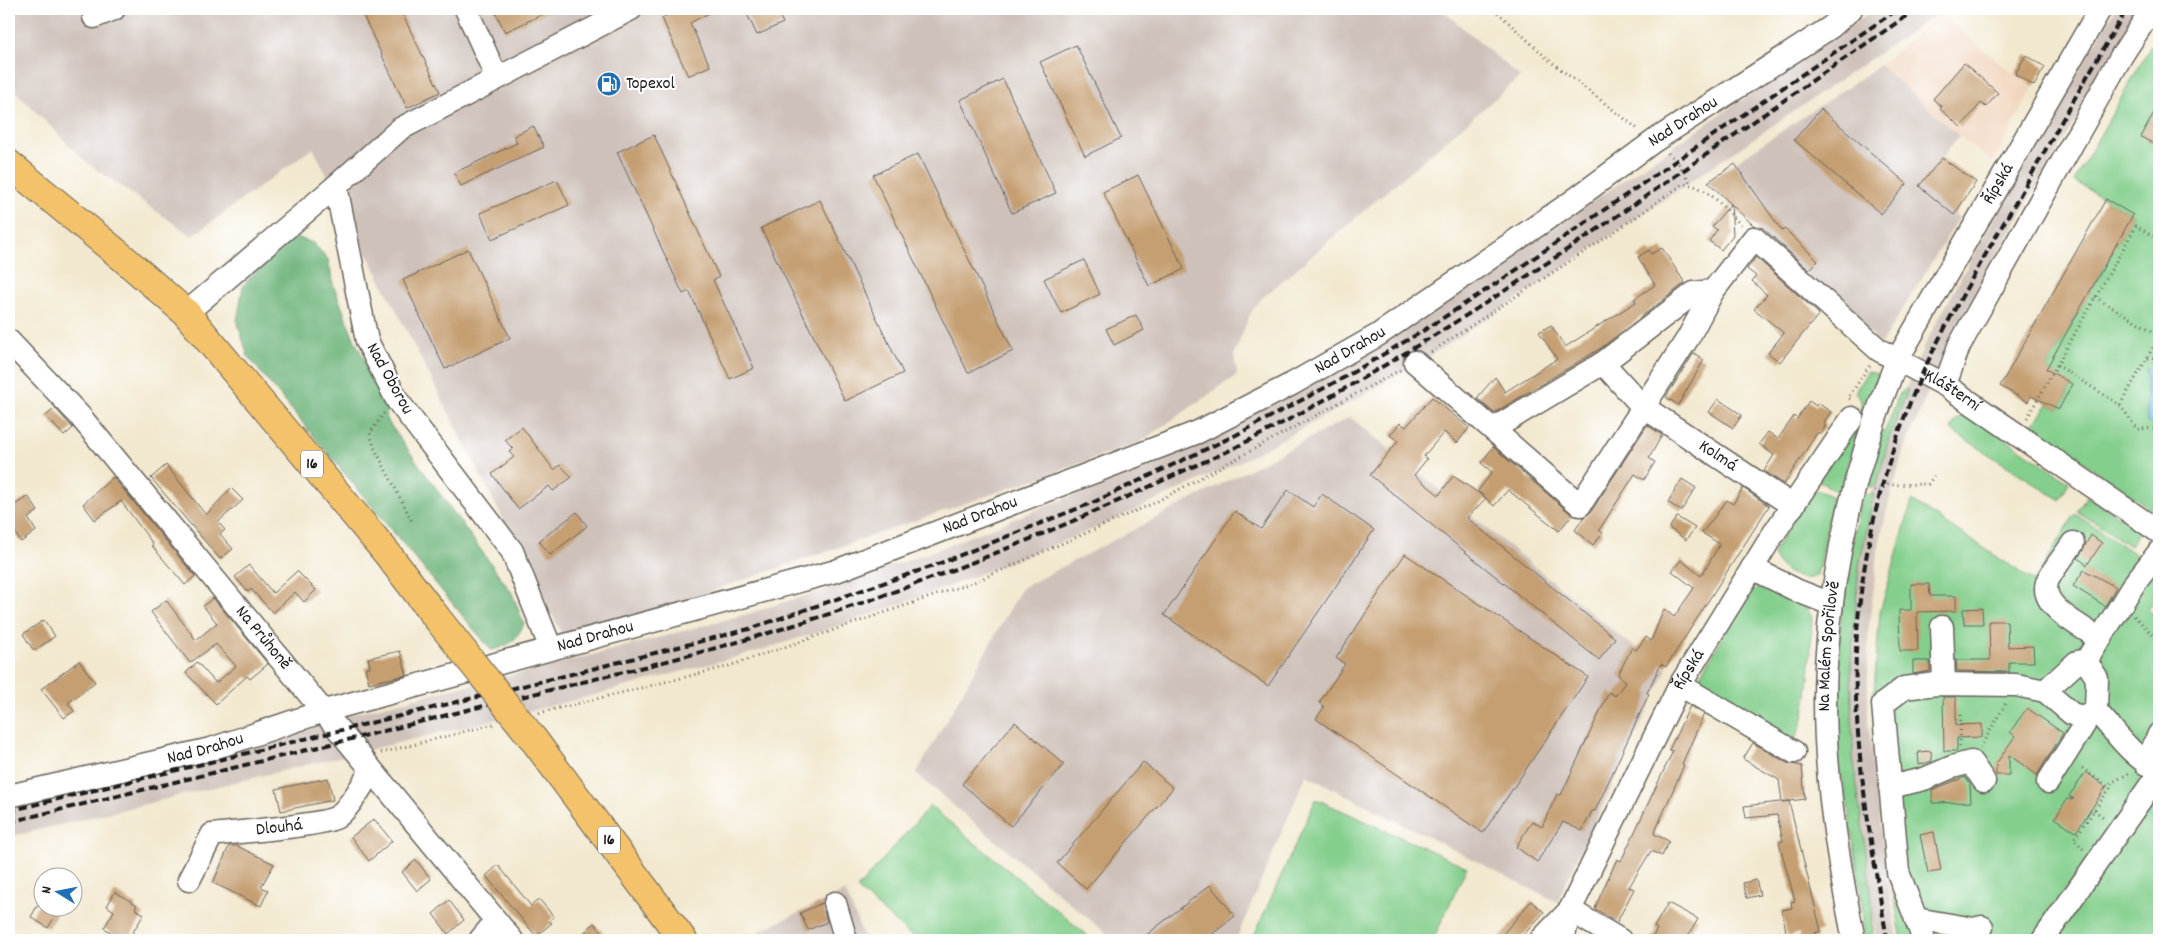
<svg xmlns="http://www.w3.org/2000/svg" width="2168" height="949" viewBox="0 0 2168 949" font-family="Dekko,sans-serif">
<style>
.built{fill:#f1d5bd}
.industrial{fill:#cec1ba}
.green{fill:#84cf8d;stroke:#507654}
.forest{fill:#6bb278;stroke:#44674a}
.water{fill:#7cbff2;stroke:#4c6e87}
.building{fill:#c59f72}
.lines{fill:none;stroke-linecap:round;stroke-linejoin:round}
.minor-casing{stroke:#67635b;stroke-width:25}
.major-casing{stroke:#67635b;stroke-width:30}
.path{stroke:#67635b;stroke-width:3;stroke-dasharray:1 4;stroke-linecap:butt}
.minor{stroke:#fff;stroke-width:22}
.major{stroke:#f3c26a;stroke-width:28}
.rail{stroke:#1c1c1c;stroke-width:4;stroke-dasharray:8 4;stroke-linecap:butt}
.major-bridge-casing{stroke:#67635b;stroke-width:30;stroke-linecap:butt}
.major-bridge{stroke:#f3c26a;stroke-width:28}
.labels{text-anchor:middle;dominant-baseline:central;stroke-width:4.5;stroke-linejoin:round;paint-order:stroke}
.shield{fill:#fff;stroke:#606060;stroke-width:1}
.shield-label{font-size:16px;font-weight:bold;fill:#1c1c1c}
.poi-label{font-size:18px;fill:#1c1c1c;stroke:#fff;text-anchor:start}
.street-label{font-size:18px;fill:#1c1c1c;stroke:#fff}
</style>
<rect width="100%" height="100%" fill="#fff"/>
<filter id="ink" filterUnits="userSpaceOnUse"><feTurbulence type="fractalNoise" baseFrequency=".02" numOctaves="2"/><feDisplacementMap in="SourceGraphic" scale="10" xChannelSelector="R" yChannelSelector="G"/><feConvolveMatrix kernelMatrix="1 2 1 2 8 2 1 2 1" color-interpolation-filters="sRGB"/></filter>
<filter id="wash" filterUnits="userSpaceOnUse"><feTurbulence type="fractalNoise" baseFrequency=".0096" numOctaves="4" result="noise"/><feDisplacementMap in="SourceGraphic" scale="20" xChannelSelector="R" yChannelSelector="G"/><feGaussianBlur stdDeviation="1.12" result="paint"/><feColorMatrix in="noise" values="0 0 0 0 0 0 0 0 0 0 0 0 0 0 0 0 0 1.4 0 .05"/><feComposite in="paint" operator="in"/></filter>
<g filter="url(#wash)">
<rect width="100%" height="100%" fill="#f2e8cf"/>
<path class="built" d="M1940 14 2016 76 2034 86 1993 162 1959 136 1880 65Z"/>
<path class="industrial" d="M9 9H1441L1520 77 1260 300 1250 314 1234 355 1237 375 1139 443 566 642 313 148 192 236 86 162 9 85Z
M1875 9H1944L1516 300 1439 350 1357 399 1245 459 1103 525 939 590 847 623 758 651 583 698 9 837V797L574 660 747 614 835 586 926 554 1087 490 1156 457 1419 318 1495 268Z
M2115 9H2139L1982 282 1942 358 1902 456 1887 509 1879 546 1868 633V721L1885 862 1897 940H1876L1852 769 1847 632 1867 504 1894 416 1923 348 1964 272Z
M1880 65 1959 136 1919 186 1959 218 1881 344 1706 182Z
M1350 417 1622 638 1667 669 1557 902 1306 775 1236 940H1114L916 774 1022 588Z
M845 891 865 940H761L757 932Z"/>
<path class="green" d="M2157 35 2159 37V108L2157 107 2141 136 2154 144 2159 134V515L2061 446 2031 427 2048 404 2059 409 2072 385 2046 369 2133 215 2074 181Z
M1867 372 1879 374 1865 415 1859 413C1863 404 1862 399 1855 392Z
M1905 389 1908 390 1889 438 1877 485 1863 489 1882 431H1885L1899 395Z
M1967 414 1972 416 2069 482 2060 500 1951 430 1956 419Z
M1853 425 1860 428 1839 492 1818 481Z
M1812 488 1833 497 1817 575C1802 585 1778 570 1773 554Z
M1874 494 1859 566 1851 662 1853 757 1872 899 1873 940H1864L1862 900 1847 800 1836 756 1835 690 1844 581 1862 495Z
M2087 496 2140 530 2130 546 2077 511Z
M1912 501 2034 581 2075 514 2159 570V593L2148 610 2159 618V940H1902L1891 883 1873 706 1880 612Z
M1762 586C1779 589 1806 600 1812 618 1811 642 1810 729 1791 743L1697 682 1746 596Z
M1316 799 1467 867 1433 940H1252Z
M930 806 1093 940H916L857 889Z"/>
<path class="forest" d="M296 237 313 243 328 259 333 284 355 341 387 403 386 419 512 593 524 624C515 641 511 646 491 650L248 357 237 321 243 286 282 241Z"/>
<path class="water" d="M2159 368V423H2147L2146 369Z"/>
<g id="blocks">
<path class="building" d="M360 9H400L440 92 407 108Z
M494 9H554L505 32Z
M680 9H717L690 23 710 66 688 76 662 18Z
M758 9H776L783 23 757 35 747 14Z
M1076 45 1121 138 1085 156 1040 62Z
M2026 55 2045 67 2034 86 2015 74Z
M1964 63 1998 93 1986 107 1981 103 1961 127 1940 109 1942 107 1933 99Z
M1003 79 1056 193 1012 213 960 100Z
M2159 103V134L2154 144 2141 137Z
M1821 109 1907 184 1881 214 1794 140Z
M533 126 544 147 461 186 454 173 517 143 514 136Z
M654 135 719 277 713 280 754 368 730 379 689 291 683 294 617 152Z
M918 154 1013 351 968 373 873 175Z
M1942 158 1976 182 1954 215 1919 186Z
M1735 164 1782 231 1785 229 1818 261 1809 270 1763 228 1753 225 1731 204 1733 235 1721 250 1709 241 1717 230 1712 226 1731 204 1708 182Z
M1138 175 1184 269 1149 286 1103 192Z
M557 180 569 205 492 239 480 213Z
M2106 199 2133 215 2046 369 2072 384 2059 409 2031 396 2028 402 2000 386Z
M820 200 903 373 845 401 761 228Z
M1662 248 1685 283 1601 348 1494 413 1477 398 1495 377 1505 392 1557 359 1539 332 1551 325 1565 347 1636 302 1634 299 1655 285 1638 257 1649 250 1651 254Z
M468 249 510 338 445 369 403 280Z
M1756 257 1819 314 1780 362 1768 353 1784 333 1754 309 1767 295 1752 281 1756 276 1747 269Z
M1084 260 1100 294 1061 313 1044 279Z
M1136 315 1144 330 1114 345 1106 329Z
M1694 353 1704 360 1678 405 1666 397Z
M1432 397 1469 428 1457 443 1444 432 1424 456 1427 459 1414 475 1439 495 1453 476 1486 498 1467 518 1615 638 1599 660 1370 475 1398 441 1390 435 1400 423 1406 427Z
M1718 399 1742 415 1733 428 1709 412Z
M1809 401 1816 406 1818 403 1831 412 1824 422 1825 427 1821 433H1817L1784 484 1764 471 1774 455 1759 444 1768 432 1778 439 1794 416 1797 419Z
M55 408 73 428 64 436 46 416Z
M1647 425 1662 435 1649 458 1655 462 1644 480 1635 474 1599 530 1603 533 1593 545 1575 530 1584 517 1591 512Z
M522 427 554 470 560 465 572 477 553 491 549 486 518 509 492 474 514 457 509 452 513 449 505 440Z
M1493 447 1572 515 1559 531 1508 490 1494 506 1478 491 1492 472 1481 463Z
M166 465 206 515 231 488 243 500 218 522 225 530 220 534 233 549 220 559 151 478Z
M113 477 195 576 185 585 152 546 153 544 121 501 95 520 83 504Z
M1682 479 1696 488 1681 511 1668 502Z
M1743 488 1769 506 1666 667 1661 664 1647 693 1649 694 1595 811H1592L1582 831 1563 822 1537 862 1516 847 1532 821 1542 827 1557 794 1561 795 1609 692 1615 696 1626 681 1618 675 1632 647 1636 650 1646 637 1651 641 1664 609 1674 617 1694 588 1672 571 1681 560 1701 576 1720 544 1702 533 1727 500 1733 504Z
M1288 490 1313 507 1322 494 1374 530 1268 686 1164 615 1235 511 1261 529Z
M28 496 38 511 28 518 36 531 21 542 9 524V509Z
M577 512 587 526 550 555 539 541Z
M1677 517 1695 528 1686 540 1669 528Z
M2091 535 2102 543 2087 565 2078 558Z
M1405 554 1588 677 1483 833 1316 719 1324 707 1319 703 1345 664 1336 658Z
M249 565 273 593 297 571 316 590 304 602 295 592 273 613 251 589 248 592 235 577Z
M2084 570 2116 587 2105 606 2073 586Z
M1911 584H1929L1930 596H1956V611L1917 612 1918 651H1900L1899 610H1911Z
M213 598 268 664 250 679 247 676 216 704 186 673 197 662 216 683 236 666 216 644 190 663 151 612 166 600 196 640 217 623 203 606Z
M1982 608 1983 624H1964L1963 609Z
M44 620 55 636 34 651 23 634Z
M1989 621H2007L2008 647 2033 646 2034 662H2009V672L1957 671 1956 660H1990Z
M400 651 407 675 369 683 365 668 370 667 368 658Z
M79 661 95 682 68 703 74 711 64 718 41 689Z
M1913 661H1930V671L1913 674Z
M1943 697H1956V725L1982 724V737L1957 738V751H1944Z
M1690 706 1704 714 1682 764 1684 765 1654 834 1669 841 1662 856 1651 851 1629 887 1634 889 1617 922 1595 909 1597 903 1617 859 1621 861 1673 751 1669 750Z
M2027 708 2063 733 2037 775 2009 755V775H1996V764L2015 736 2010 732Z
M1015 722 1064 764 1011 826 962 784Z
M1753 743 1787 763 1802 766 1805 799 1782 802 1779 780 1743 759Z
M1931 751 1932 761 1919 765 1918 752Z
M1143 762 1173 788 1086 889 1057 863Z
M2086 772 2106 787 2076 832 2055 818 2067 799H2074L2069 796Z
M1965 777 1970 784 1971 802 1932 803V790Z
M328 778 333 800 281 811 276 789Z
M1789 801 1821 931 1815 933 1816 938 1806 940H1800L1799 933 1787 937 1782 910 1792 908 1791 902 1795 901 1779 842 1783 841 1777 815 1746 818 1744 806Z
M374 819 392 841 369 861 351 837Z
M1934 832 1941 871 1928 873 1920 835Z
M229 846H237L274 864 261 887 268 890 261 906 213 883Z
M416 860 431 879 417 891 402 872Z
M498 865 531 906 539 899 554 917 549 921 552 923 536 936 486 876Z
M1756 880 1760 895 1747 898 1743 883Z
M1210 885 1235 916 1205 940H1140Z
M115 892 137 905 135 909 144 914 128 940H124L104 928 114 911 107 906Z
M449 900 464 920 448 934 433 914Z
M1531 901 1544 912 1519 940H1498Z
M822 903 827 922 808 930 800 913Z
M1668 903 1698 919 1686 940H1651L1657 929 1654 927Z
M37 906H61L48 928 31 917Z
M594 923 610 940H577Z"/>
</g>
</g>
<g filter="url(#ink)">
<use href="#blocks" fill-opacity="0" stroke="#67635b" stroke-width="1"/>
<g class="lines">
<defs>
<g id="minor">
<path d="M466 9 497 78"/>
<path d="M94 17 114 9"/>
<path d="M186 313 336 186"/>
<path id="s1" d="M9 341 79 415 512 940"/>
<path id="s2" d="M1415 362 1580 505 1688 338 1713 291 1754 238 1879 350 1945 385 2159 532"/>
<path id="s3" d="M1603 363 1642 406 1793 506"/>
<path d="M1945 385 1959 346 2122 55 2152 9"/>
<path d="M1493 429 1603 363 1694 293 1713 291"/>
<path d="M2073 543C2066 554 2051 571 2047 582 2039 607 2083 627 2100 639"/>
<path d="M1752 568 1798 591 1831 604"/>
<path d="M1942 627 1944 684"/>
<path d="M551 649 512 551 397 400 367 341 336 186 400 129 631 9"/>
<path d="M2086 661 2097 678 2096 711C2117 733 2131 757 2159 770"/>
<path d="M2086 661 2134 584 2159 552"/>
<path d="M1680 685 1794 752"/>
<path d="M2045 691 2077 662 2086 661"/>
<path d="M2146 764 2159 734"/>
<path d="M2048 782 2084 725 2086 715"/>
<path d="M1890 787 1924 779 1952 767 1971 762 1984 781"/>
<path id="s4" d="M9 796 211 749 324 711 836 571 1198 432 1292 384 1378 335 1570 203 1654 141 1831 27 1851 9"/>
<path id="s5" d="M189 880 212 835C234 832 322 826 337 817 349 808 364 783 371 770"/>
<path d="M835 903 846 940"/>
<path d="M1916 919 1974 929 1982 927"/>
<path d="M480 940 496 921"/>
<path d="M1541 940 1570 910 1620 940"/>
<path id="s6" d="M1563 940 1570 910 1680 685 1772 536 1852 418"/>
<path id="s7" d="M1854 940C1836 852 1821 755 1826 665 1832 560 1857 458 1897 360L2100 9"/>
<path d="M1924 940 1898 872 1883 704 1904 688 1936 684 2016 685 2045 691 2072 714 2082 717 2096 711"/>
<path d="M2043 940 2159 773"/>
</g>
<path id="major" d="M9 164 122 257 186 313 386 552 436 617
M534 740 683 940"/>
</defs>
<use href="#minor" class="minor-casing"/>
<use href="#major" class="major-casing"/>
<path class="path" d="M1494 9 1550 61 1638 129
M1668 153 1677 161 1691 184
M2095 297 2159 335
M1431 352 1610 235 1683 184C1708 185 1724 208 1741 225
M2148 358H2159
M2057 365 2120 405 2137 429 2159 428
M1850 399 1848 398 1870 365
M2120 405 2159 337
M384 413 370 433 374 447 412 521
M2027 418 2136 226 2159 240
M1874 491 1882 489 1888 485 1928 484 1934 476
M2134 616 2159 641
M539 713 726 667 977 581 1154 503 1400 370
M1960 746 1961 712
M1980 748 2006 703
M381 753 494 724
M2082 768 2110 788
M2094 810 2106 819
M2083 849 2074 839 2110 788 2111 783 2129 773"/>
<use href="#minor" class="minor"/>
<use href="#major" class="major"/>
<path class="rail" d="M9 811 580 672 749 629 933 566 1094 502 1236 435 1345 377 1426 329 1503 279 1898 9
M9 822C142 790 275 758 408 725 524 695 641 670 755 637 897 595 1034 541 1168 478 1193 466 1220 456 1244 443 1483 321 1696 158 1917 9
M1887 940C1871 839 1850 735 1857 632 1864 536 1890 439 1932 353 1959 299 1990 247 2020 195 2055 133 2090 70 2127 9"/>
<defs>
<path id="major-bridge" d="M436 617 534 740"/>
</defs>
<use href="#major-bridge" class="major-bridge-casing"/>
<use href="#major-bridge" class="major-bridge"/>
</g>
</g>
<defs>
<symbol id="fuel-disc" viewBox="-11 -11 22 22"><circle r="9.5" fill="#1f6fb2" stroke="#fff"/><path d="M-5.5-6h7V0h2V4h1.3V-2.5L3-4.5l.8-.8L6-3V5H2.5V1h-1V6h-7ZM-4.2-4.7v3.2H.2V-4.7Z" fill="#fff"/></symbol>
</defs>
<g fill-rule="evenodd">
<use href="#fuel-disc" x="595" y="70" width="28" height="28"/>
</g>
<g class="labels">
<g class="shield">
<rect x="301" y="450.5" width="22" height="27" rx="4"/>
<rect x="598" y="826.5" width="22" height="27" rx="4"/>
</g>
<g class="shield-label">
<text x="312" y="464">16</text>
<text x="609" y="840">16</text>
</g>
<g class="poi-label">
<text x="626" y="84">Topexol</text>
</g>
<g class="street-label">
<text stroke="none"><textPath href="#s4" startOffset="1822">Nad Drahou</textPath></text>
<text stroke="none"><textPath href="#s7" startOffset="795">Řípská</textPath></text>
<text stroke="none"><textPath href="#s4" startOffset="1418">Nad Drahou</textPath></text>
<text transform="translate(389 379) rotate(61)">Nad Oborou</text>
<text stroke="none"><textPath href="#s2" startOffset="789">Klášterní</textPath></text>
<text stroke="none"><textPath href="#s3" startOffset="149">Kolmá</textPath></text>
<text stroke="none"><textPath href="#s4" startOffset="1012">Nad Drahou</textPath></text>
<text stroke="none"><textPath href="#s4" startOffset="608">Nad Drahou</textPath></text>
<text stroke="none"><textPath href="#s1" startOffset="391">Na Průhoně</textPath></text>
<text stroke="none"><textPath href="#s7" startOffset="296">Na Malém Spořilově</textPath></text>
<text stroke="none"><textPath href="#s6" startOffset="299">Řípská</textPath></text>
<text stroke="none"><textPath href="#s4" startOffset="202">Nad Drahou</textPath></text>
<text stroke="none"><textPath href="#s5" startOffset="118">Dlouhá</textPath></text>
</g>
</g>
<rect width="2168" height="949" fill="none" stroke="#fff" stroke-width="30"/>
<g transform="translate(58 892) rotate(280)"><circle r="24" fill="#ffffff" stroke="#a4a4a4"/>
<path d="M0-4L9 19L0 12L-9 19Z" fill="#1f6fb2"/>
<text y="-8" font-size="14" font-weight="bold" text-anchor="middle" fill="#1c1c1c">N</text>
</g>
</svg>
